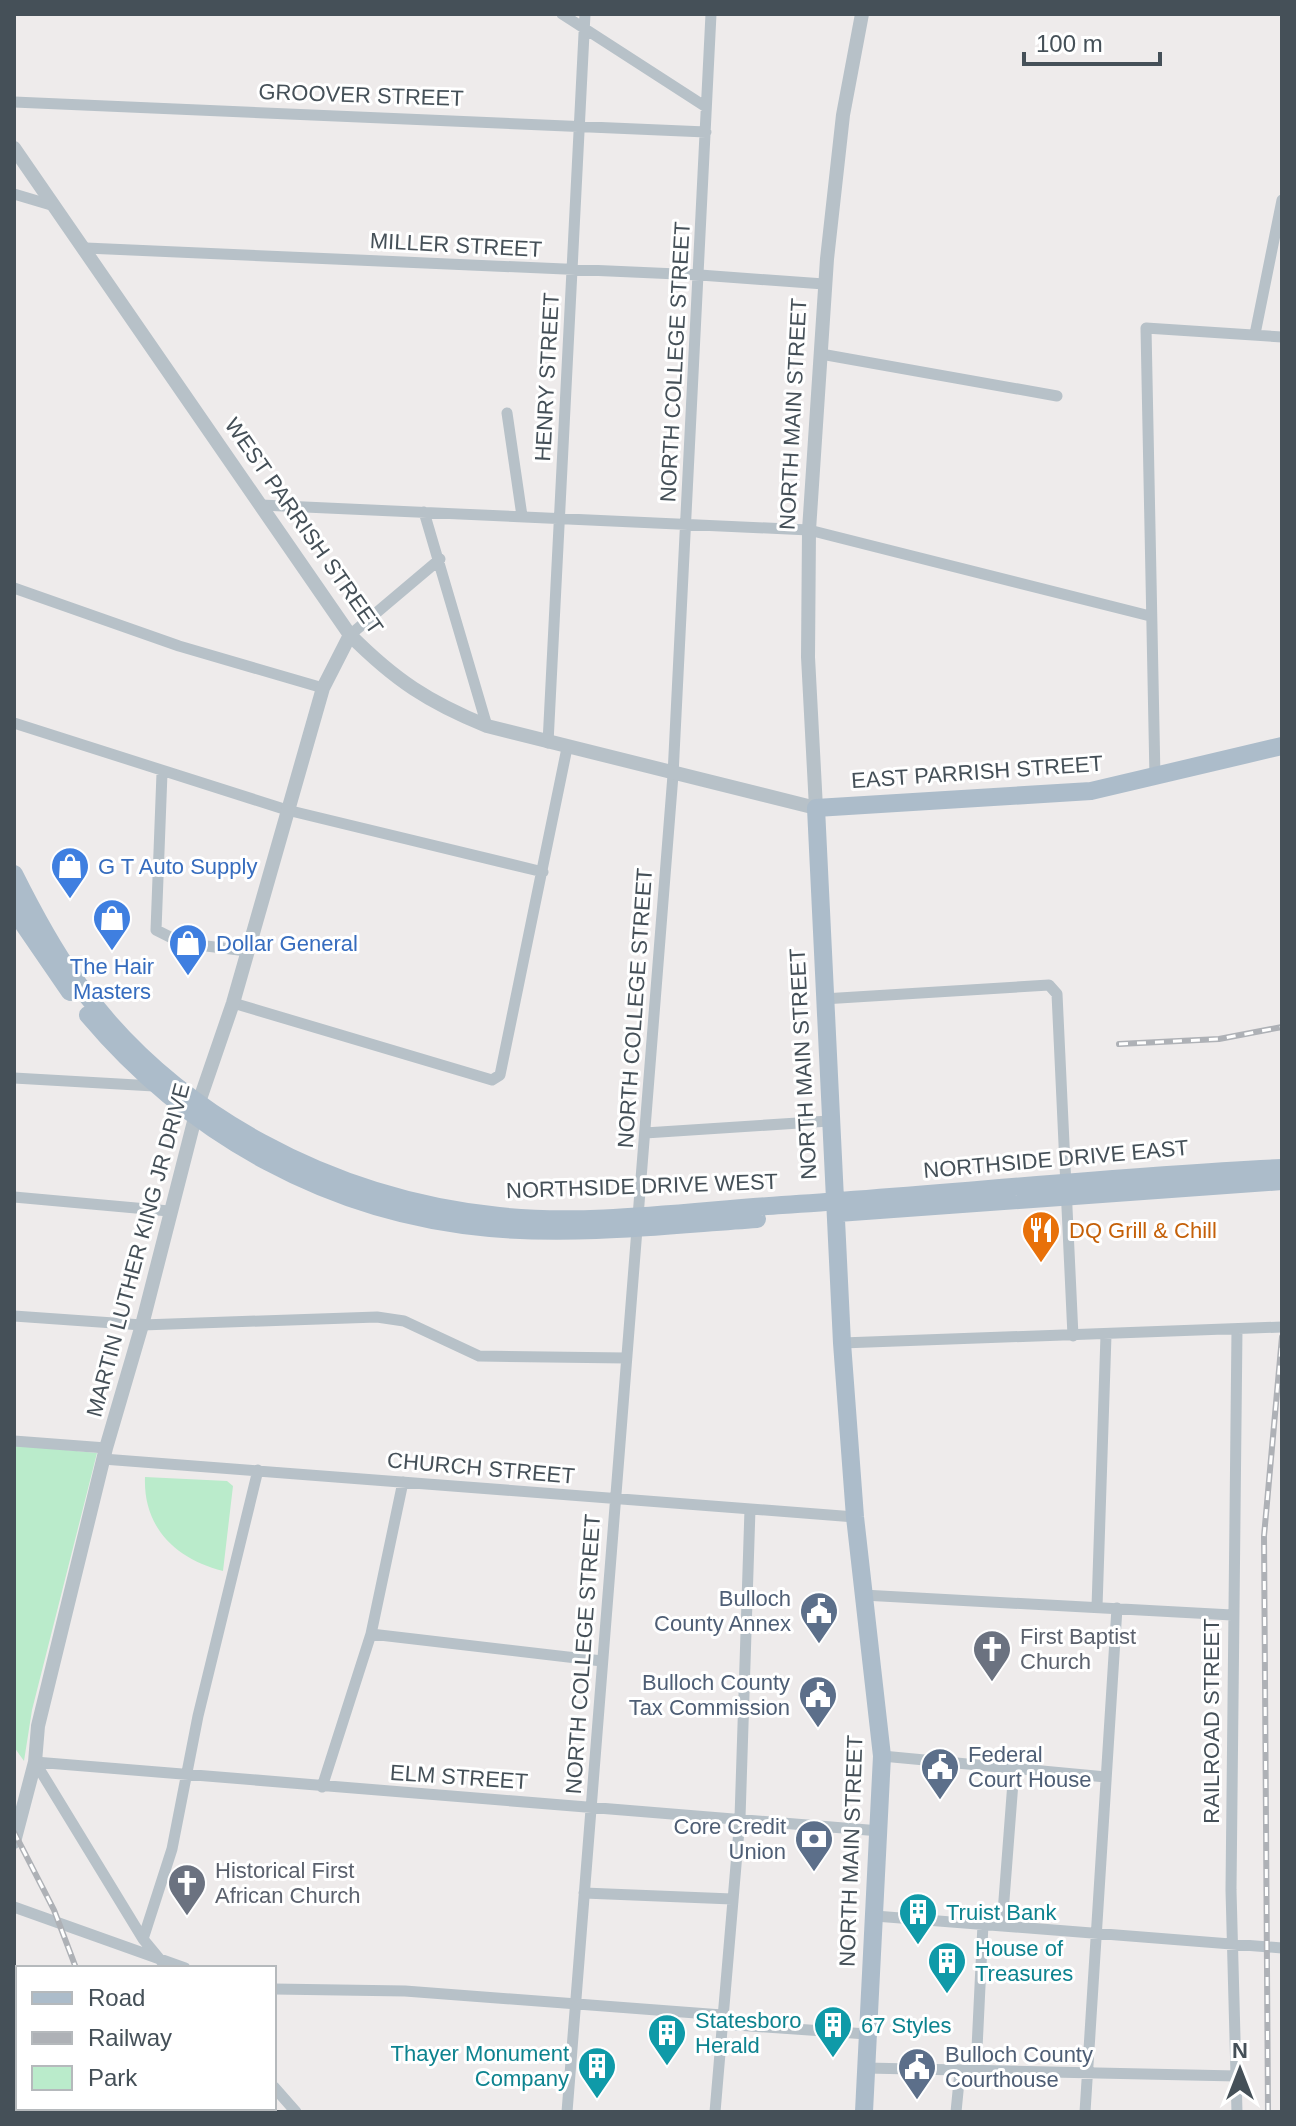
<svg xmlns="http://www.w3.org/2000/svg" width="1296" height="2126" viewBox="0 0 1296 2126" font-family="Arial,sans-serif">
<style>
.green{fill:#baebcb}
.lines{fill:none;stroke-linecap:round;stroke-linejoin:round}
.minor{stroke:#b7c1c8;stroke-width:11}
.tertiary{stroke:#b7c1c8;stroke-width:14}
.primary{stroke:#acbcca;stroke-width:18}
.rail-casing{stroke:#aeb1b6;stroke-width:6}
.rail{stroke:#fff;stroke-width:3;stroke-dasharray:9;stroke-linecap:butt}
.labels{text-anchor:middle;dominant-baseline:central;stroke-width:6;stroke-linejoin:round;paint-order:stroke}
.street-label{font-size:22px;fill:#455058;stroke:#fff}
.shop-label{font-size:22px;fill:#366cbe;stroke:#fff;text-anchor:start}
.food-label{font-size:22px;fill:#c56008;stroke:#fff;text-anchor:start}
.service-label{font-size:22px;fill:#4e5e75;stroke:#fff;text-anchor:end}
.worship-label{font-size:22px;fill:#5b616d;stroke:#fff;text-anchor:start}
.culture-label{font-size:22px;fill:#0d838f;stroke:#fff;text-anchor:start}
</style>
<rect width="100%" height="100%" fill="#eeebeb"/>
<path class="green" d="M14 1445 97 1453 32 1710 24 1761 14 1747Z
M145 1477 227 1481 233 1486 223 1571C176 1559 143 1528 145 1477Z"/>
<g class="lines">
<path class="minor" d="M562 14 706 107
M14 102 706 132
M14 194 51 205
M86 248 700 275 824 284
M1255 334 1282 200
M821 354 1057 396
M507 413 522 516
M261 505 809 530 1150 616
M424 512 487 726
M14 588 179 646 323 688
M350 635 440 559
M14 723 287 810 543 872
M548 743 585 14
M162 773 156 930 182 943 247 951
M1155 778 1146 328 1282 337
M823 999 1049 985 1057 994 1073 1336
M233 1003 492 1080 500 1075 567 748
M14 1078 154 1086
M645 1133 829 1121
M14 1197 169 1211
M14 1316 142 1325 377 1317 404 1321 479 1356 626 1358
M1237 1329 1231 1890 1237 2112
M842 1343 1282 1327
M14 1441 106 1448
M103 1459 855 1517
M863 1595 1232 1615
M1097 1607 1106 1335
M371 1634 602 1661
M882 1756 1106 1777
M35 1762 880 1831
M35 1762 143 1939 167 1968
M322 1787 371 1634 403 1482
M584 1893 732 1899
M14 1907 185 1968
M875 1916 1282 1948
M1002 1926 1014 1769
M143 1939 172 1849 198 1716 258 1470
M274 1989 405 1991 722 2015
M722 2024 867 2034
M866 2068 1237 2076
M976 2069 983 1924
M274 2087 296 2112
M567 2112 673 775 711 14
M715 2112 740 1818 750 1509
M956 2112 960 2071
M1085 2112 1117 1608"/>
<path class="tertiary" d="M14 148 350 635C395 680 428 702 487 726L816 808 808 657 809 530 827 259 843 115 862 14
M14 1842 35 1762 38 1726 106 1448 142 1325 199 1102 233 1003 323 688 350 635
M14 2022 18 2023
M208 2108 216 2112"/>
<path class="primary" d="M14 874C32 910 51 946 74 978 171 1116 334 1199 499 1216 587 1226 692 1211 782 1205 948 1194 1115 1176 1282 1168
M14 902 24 925 70 992
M88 1015C190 1136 331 1214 490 1228 578 1236 669 1225 757 1219
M838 1213 1282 1181
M864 2112 882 1756 855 1517 842 1343 816 808 1091 791 1282 746"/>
<defs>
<path id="rail" d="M1119 1044 1219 1039 1282 1027
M14 1832 54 1910 76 1968
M118 2108V2112
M1268 2112 1264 1536 1282 1337"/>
</defs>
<use href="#rail" class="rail-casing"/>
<use href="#rail" class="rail"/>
</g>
<defs>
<symbol id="shop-pin" viewBox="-11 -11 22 30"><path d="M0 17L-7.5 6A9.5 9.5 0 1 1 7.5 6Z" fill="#3f7fe0" stroke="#fff"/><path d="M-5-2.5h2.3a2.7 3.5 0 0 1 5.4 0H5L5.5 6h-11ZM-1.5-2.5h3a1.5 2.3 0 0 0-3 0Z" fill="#fff"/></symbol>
<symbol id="restaurant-pin" viewBox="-11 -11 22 30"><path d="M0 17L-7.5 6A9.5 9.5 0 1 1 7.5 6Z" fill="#e8710a" stroke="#fff"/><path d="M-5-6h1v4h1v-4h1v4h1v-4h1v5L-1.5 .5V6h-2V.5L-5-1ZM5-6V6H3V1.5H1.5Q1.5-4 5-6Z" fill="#fff"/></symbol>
<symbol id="civic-pin" viewBox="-11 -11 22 30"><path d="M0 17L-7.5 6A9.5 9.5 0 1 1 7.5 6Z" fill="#5c6f8a" stroke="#fff"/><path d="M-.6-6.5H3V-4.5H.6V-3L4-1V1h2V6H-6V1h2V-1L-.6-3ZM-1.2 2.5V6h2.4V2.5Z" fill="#fff"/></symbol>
<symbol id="church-pin" viewBox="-11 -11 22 30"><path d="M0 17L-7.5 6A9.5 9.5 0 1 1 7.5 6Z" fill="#6b7280" stroke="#fff"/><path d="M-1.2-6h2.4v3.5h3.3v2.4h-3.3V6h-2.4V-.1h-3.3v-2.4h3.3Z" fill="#fff"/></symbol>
<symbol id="bank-pin" viewBox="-11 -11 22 30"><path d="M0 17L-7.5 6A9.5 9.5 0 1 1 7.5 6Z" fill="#5c6f8a" stroke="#fff"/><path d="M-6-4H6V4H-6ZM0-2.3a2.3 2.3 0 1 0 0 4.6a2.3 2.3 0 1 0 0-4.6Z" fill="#fff"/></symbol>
<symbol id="building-pin" viewBox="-11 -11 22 30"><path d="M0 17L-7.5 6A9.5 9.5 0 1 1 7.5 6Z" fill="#0f9aa8" stroke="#fff"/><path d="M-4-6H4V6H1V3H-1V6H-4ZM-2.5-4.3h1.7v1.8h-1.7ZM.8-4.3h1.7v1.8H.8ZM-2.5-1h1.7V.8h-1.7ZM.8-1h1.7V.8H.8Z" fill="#fff"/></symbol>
</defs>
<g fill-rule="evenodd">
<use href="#shop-pin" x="48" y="844" width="44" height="60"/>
<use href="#shop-pin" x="90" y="896" width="44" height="60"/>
<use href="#shop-pin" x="166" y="921" width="44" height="60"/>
<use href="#restaurant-pin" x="1019" y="1208" width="44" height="60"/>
<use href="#civic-pin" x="797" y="1589" width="44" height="60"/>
<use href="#church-pin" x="970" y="1627" width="44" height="60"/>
<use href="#civic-pin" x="796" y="1673" width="44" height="60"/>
<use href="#civic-pin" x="918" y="1745" width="44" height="60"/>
<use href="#bank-pin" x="792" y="1817" width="44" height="60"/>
<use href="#church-pin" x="165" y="1861" width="44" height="60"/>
<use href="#building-pin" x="896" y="1890" width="44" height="60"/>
<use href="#building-pin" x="925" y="1939" width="44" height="60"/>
<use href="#building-pin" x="811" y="2003" width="44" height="60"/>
<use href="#building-pin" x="645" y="2011" width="44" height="60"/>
<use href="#building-pin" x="575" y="2044" width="44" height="60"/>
<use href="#civic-pin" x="895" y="2045" width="44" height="60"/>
</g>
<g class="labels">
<g class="street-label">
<text transform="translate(361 95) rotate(2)">GROOVER STREET</text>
<text transform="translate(456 245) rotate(3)">MILLER STREET</text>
<text transform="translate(675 362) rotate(-87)">NORTH COLLEGE STREET</text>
<text transform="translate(547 377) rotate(-87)">HENRY STREET</text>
<text transform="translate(793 414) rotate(-87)">NORTH MAIN STREET</text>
<text transform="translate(304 526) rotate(55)">WEST PARRISH STREET</text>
<text transform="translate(977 772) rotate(-4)">EAST PARRISH STREET</text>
<text transform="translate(635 1008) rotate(-86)">NORTH COLLEGE STREET</text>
<text transform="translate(803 1064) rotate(-93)">NORTH MAIN STREET</text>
<text transform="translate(1056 1159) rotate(-5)">NORTHSIDE DRIVE EAST</text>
<text transform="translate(642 1186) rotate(-2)">NORTHSIDE DRIVE WEST</text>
<text transform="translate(138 1250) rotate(-75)">MARTIN LUTHER KING JR DRIVE</text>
<text transform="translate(481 1468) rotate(5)">CHURCH STREET</text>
<text transform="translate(583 1654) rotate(-86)">NORTH COLLEGE STREET</text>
<text transform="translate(1211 1721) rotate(-90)">RAILROAD STREET</text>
<text transform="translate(459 1777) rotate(4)">ELM STREET</text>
<text transform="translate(851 1851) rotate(-88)">NORTH MAIN STREET</text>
</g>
<g class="shop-label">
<text x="98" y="866">G T Auto Supply</text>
<text x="216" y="943">Dollar General</text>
<text x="112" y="966" text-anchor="middle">The Hair<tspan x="112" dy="25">Masters</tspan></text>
</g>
<g class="food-label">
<text x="1069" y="1230">DQ Grill &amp; Chill</text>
</g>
<g class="service-label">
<text x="791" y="1598">Bulloch<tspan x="791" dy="25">County Annex</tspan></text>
<text x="790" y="1682">Bulloch County<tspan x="790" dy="25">Tax Commission</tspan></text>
<text x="968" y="1754" text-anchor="start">Federal<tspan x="968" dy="25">Court House</tspan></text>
<text x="786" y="1826">Core Credit<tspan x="786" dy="25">Union</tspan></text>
<text x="945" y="2054" text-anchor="start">Bulloch County<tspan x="945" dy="25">Courthouse</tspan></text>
</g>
<g class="worship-label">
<text x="1020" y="1636">First Baptist<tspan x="1020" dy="25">Church</tspan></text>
<text x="215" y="1870">Historical First<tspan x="215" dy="25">African Church</tspan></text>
</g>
<g class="culture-label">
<text x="946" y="1912">Truist Bank</text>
<text x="975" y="1948">House of<tspan x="975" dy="25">Treasures</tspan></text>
<text x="695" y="2020">Statesboro<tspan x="695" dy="25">Herald</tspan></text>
<text x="861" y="2025">67 Styles</text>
<text x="569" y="2053" text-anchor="end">Thayer Monument<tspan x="569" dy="25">Company</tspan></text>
</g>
</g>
<rect width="1296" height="2126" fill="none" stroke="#455058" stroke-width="32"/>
<rect x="16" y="1966" width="260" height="144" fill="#ffffff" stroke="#b5b9bc" stroke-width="2"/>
<rect x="32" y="1992" width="40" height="12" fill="#acbcca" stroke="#b5b9bc" stroke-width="2"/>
<text x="88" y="2006" font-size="24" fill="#455058">Road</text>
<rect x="32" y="2032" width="40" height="12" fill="#aeb1b6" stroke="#b5b9bc" stroke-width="2"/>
<text x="88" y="2046" font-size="24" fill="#455058">Railway</text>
<rect x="32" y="2066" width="40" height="24" fill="#baebcb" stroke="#b5b9bc" stroke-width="2"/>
<text x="88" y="2086" font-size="24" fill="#455058">Park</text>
<g transform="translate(1240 2070)" stroke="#ffffff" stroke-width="6" paint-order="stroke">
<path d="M0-6L14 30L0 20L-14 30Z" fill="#455058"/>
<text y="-12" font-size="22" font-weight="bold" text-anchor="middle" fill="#455058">N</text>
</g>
<path d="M1024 52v12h136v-12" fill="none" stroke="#455058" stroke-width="4"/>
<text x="1036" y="52" font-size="24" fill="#455058" stroke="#ffffff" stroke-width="6" paint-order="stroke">100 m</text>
</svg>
